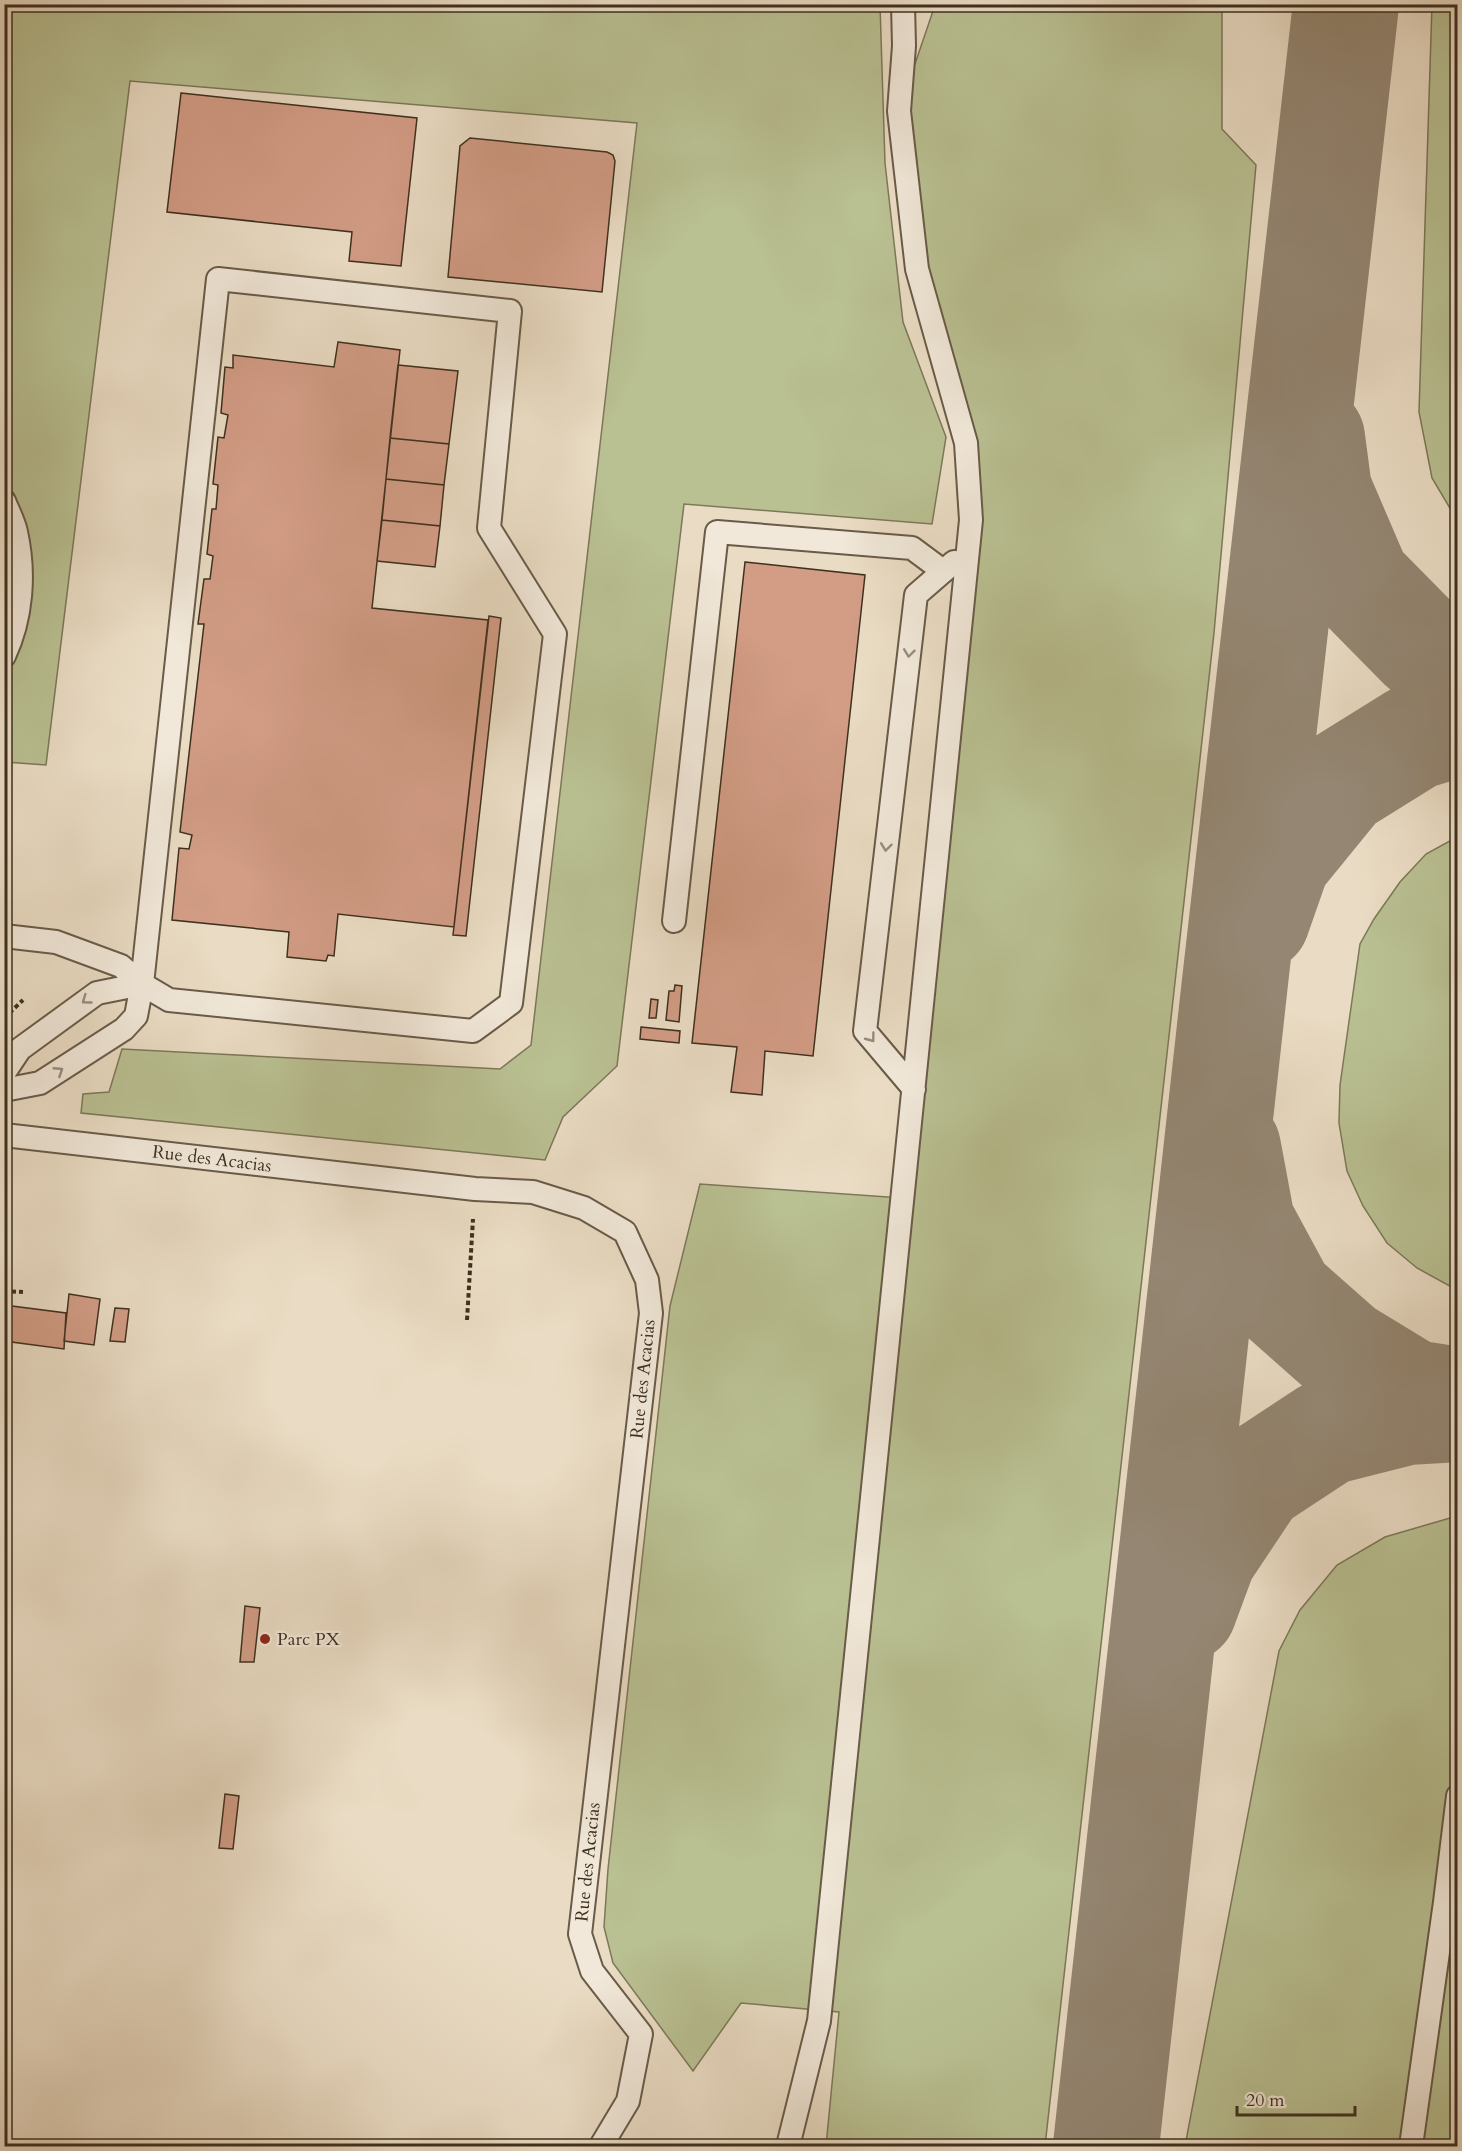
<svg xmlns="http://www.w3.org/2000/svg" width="1462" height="2151" viewBox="0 0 1462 2151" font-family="Cardo,serif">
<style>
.green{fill:#b9c092;stroke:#7c7858;stroke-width:1.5}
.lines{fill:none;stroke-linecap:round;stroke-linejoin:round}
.taxiway{stroke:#948672;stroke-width:106}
.building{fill:#d29c85;stroke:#3e301f;stroke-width:1.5}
.lane-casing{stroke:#695b48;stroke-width:26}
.path{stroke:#3e301f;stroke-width:4;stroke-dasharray:4.5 3;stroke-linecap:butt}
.lane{stroke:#f1e8d9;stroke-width:22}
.oneway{stroke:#988c7c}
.poi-dot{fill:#8f2418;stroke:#f1e8d9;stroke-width:2}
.labels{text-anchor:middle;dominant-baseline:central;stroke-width:4.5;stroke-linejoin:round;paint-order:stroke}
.street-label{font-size:18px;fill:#3e301f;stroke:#f1e8d9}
.poi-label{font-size:18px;fill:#3e301f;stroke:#f1e8d9;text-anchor:start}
</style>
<rect width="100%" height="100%" fill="#eadcc4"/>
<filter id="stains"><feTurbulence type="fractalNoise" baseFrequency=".00333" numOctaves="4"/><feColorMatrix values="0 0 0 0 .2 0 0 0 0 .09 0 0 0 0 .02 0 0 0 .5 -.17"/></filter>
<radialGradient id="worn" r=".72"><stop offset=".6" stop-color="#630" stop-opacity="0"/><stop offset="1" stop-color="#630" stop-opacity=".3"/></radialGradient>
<path class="green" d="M4 5H880L885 163 903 322 946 437 932 524 684 504 617 1066 563 1117 545 1160 81 1113 83 1094 109 1092 122 1049 500 1069 531 1045 637 123 130 81 46 765 5 762Z
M935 5H1222V129L1256 165 1214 633 1045 2146H826L839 2012 741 2003 693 2071 613 1963 604 1927 608 1869 670 1306 700 1184 902 1198 971 520 917 269 899 111Z
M1432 5H1457V520L1432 478 1419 412Z
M1457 837H1458L1457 1290 1417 1268 1387 1243 1363 1206 1347 1171 1339 1123 1340 1085 1360 944 1374 919 1400 882 1426 854Z
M1450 1518 1457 1520V2146H1185L1279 1651 1300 1610 1337 1565 1385 1537Z"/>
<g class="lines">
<path class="taxiway" d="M1312 438 1319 491 1358 582 1422 647 1458 664
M1257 919 1278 859 1340 783 1414 737 1458 724
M1228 1148 1242 1223 1282 1297 1343 1351 1412 1393 1458 1400
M1184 1609 1204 1555 1254 1480 1327 1432 1406 1412 1458 1409
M1106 2146 1235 982 1346 4"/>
</g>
<path class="building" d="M181 93 417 118 401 266 349 261 352 232 167 212Z
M470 138 607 152 613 155 615 161 602 292 448 277 460 146Z
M338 342 400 350 372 608 488 620 454 927 338 914 334 956 328 955 326 961 287 957 289 932 172 920 179 848 189 849 192 835 180 832 204 624H198L204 579H210L213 556 207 554 212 509H216L218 485 213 484 218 437 224 438 228 415 221 413 225 367 233 368V355L334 367Z
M398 365 458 371 449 444 390 438Z
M390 438 449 444 444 485 386 479Z
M386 479 444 485 440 526 382 520Z
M382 520 440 526 435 567 377 561Z
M745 562 865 575 813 1056 765 1051 762 1095 731 1092 737 1047 692 1043Z
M489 616 501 618 466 936 453 935Z
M675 985 682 986 679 1022 666 1020 669 991H674Z
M651 999 658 1000 656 1018H649Z
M641 1027 680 1031 679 1043 640 1039Z
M69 1294 100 1299 94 1345 64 1341Z
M4 1305 66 1313 64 1349 4 1341Z
M115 1308 129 1309 125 1342 110 1341Z
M245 1606 260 1608 254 1662H240Z
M225 1794 239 1796 233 1849 219 1848Z"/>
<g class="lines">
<defs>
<path id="lane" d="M4 501C8 511 14 522 16 532 25 573 22 618 4 656
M674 921 717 532 912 548 943 571
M4 936 56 942 121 966 142 984 218 279 510 311 489 528 555 634 511 1003 473 1031 169 1000 142 984 97 993 20 1049 4 1073
M914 1089 865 1031 916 595 954 562
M4 1090 40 1083 124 1029 136 1016 142 984
M4 1135 475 1189 533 1192 584 1208 625 1232 647 1280 651 1313 580 1934 592 1971 641 2034 628 2101 601 2146
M788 2146 819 2021 971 520 966 443 917 269 899 111 904 46 903 4
M1411 2146 1445 1902 1458 1796"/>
</defs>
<use href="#lane" class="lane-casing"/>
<path class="path" d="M4 1018 23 1000
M4 1291 23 1292
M467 1320 473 1219"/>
<use href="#lane" class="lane"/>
</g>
<defs><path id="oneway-chevron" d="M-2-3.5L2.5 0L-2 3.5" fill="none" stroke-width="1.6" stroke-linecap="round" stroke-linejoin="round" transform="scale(1.5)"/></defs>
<g class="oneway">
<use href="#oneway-chevron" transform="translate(909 653) rotate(97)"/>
<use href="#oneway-chevron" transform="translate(886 847) rotate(97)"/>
<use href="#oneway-chevron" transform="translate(86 1000) rotate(144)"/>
<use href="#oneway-chevron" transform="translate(871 1038) rotate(53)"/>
<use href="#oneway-chevron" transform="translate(59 1071) rotate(-33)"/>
</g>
<circle class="poi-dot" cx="265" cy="1639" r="6"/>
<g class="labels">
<g class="street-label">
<text transform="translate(212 1159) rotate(7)">Rue des Acacias</text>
<text transform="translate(643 1379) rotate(-84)">Rue des Acacias</text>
<text transform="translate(588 1862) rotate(-84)">Rue des Acacias</text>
</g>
<g class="poi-label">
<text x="277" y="1639">Parc PX</text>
</g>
</g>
<rect width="1462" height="2151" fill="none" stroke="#eadcc4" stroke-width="24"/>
<rect x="6" y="6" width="1450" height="2139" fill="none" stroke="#3e301f" stroke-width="3"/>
<rect x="12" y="12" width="1438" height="2127" fill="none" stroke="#3e301f" stroke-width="1.5"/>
<path d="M1237 2106v9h118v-9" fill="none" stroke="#3e301f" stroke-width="3"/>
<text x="1246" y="2106" font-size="18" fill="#3e301f" stroke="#f1e8d9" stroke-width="4.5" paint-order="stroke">20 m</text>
<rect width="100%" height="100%" filter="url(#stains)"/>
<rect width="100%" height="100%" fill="url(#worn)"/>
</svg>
